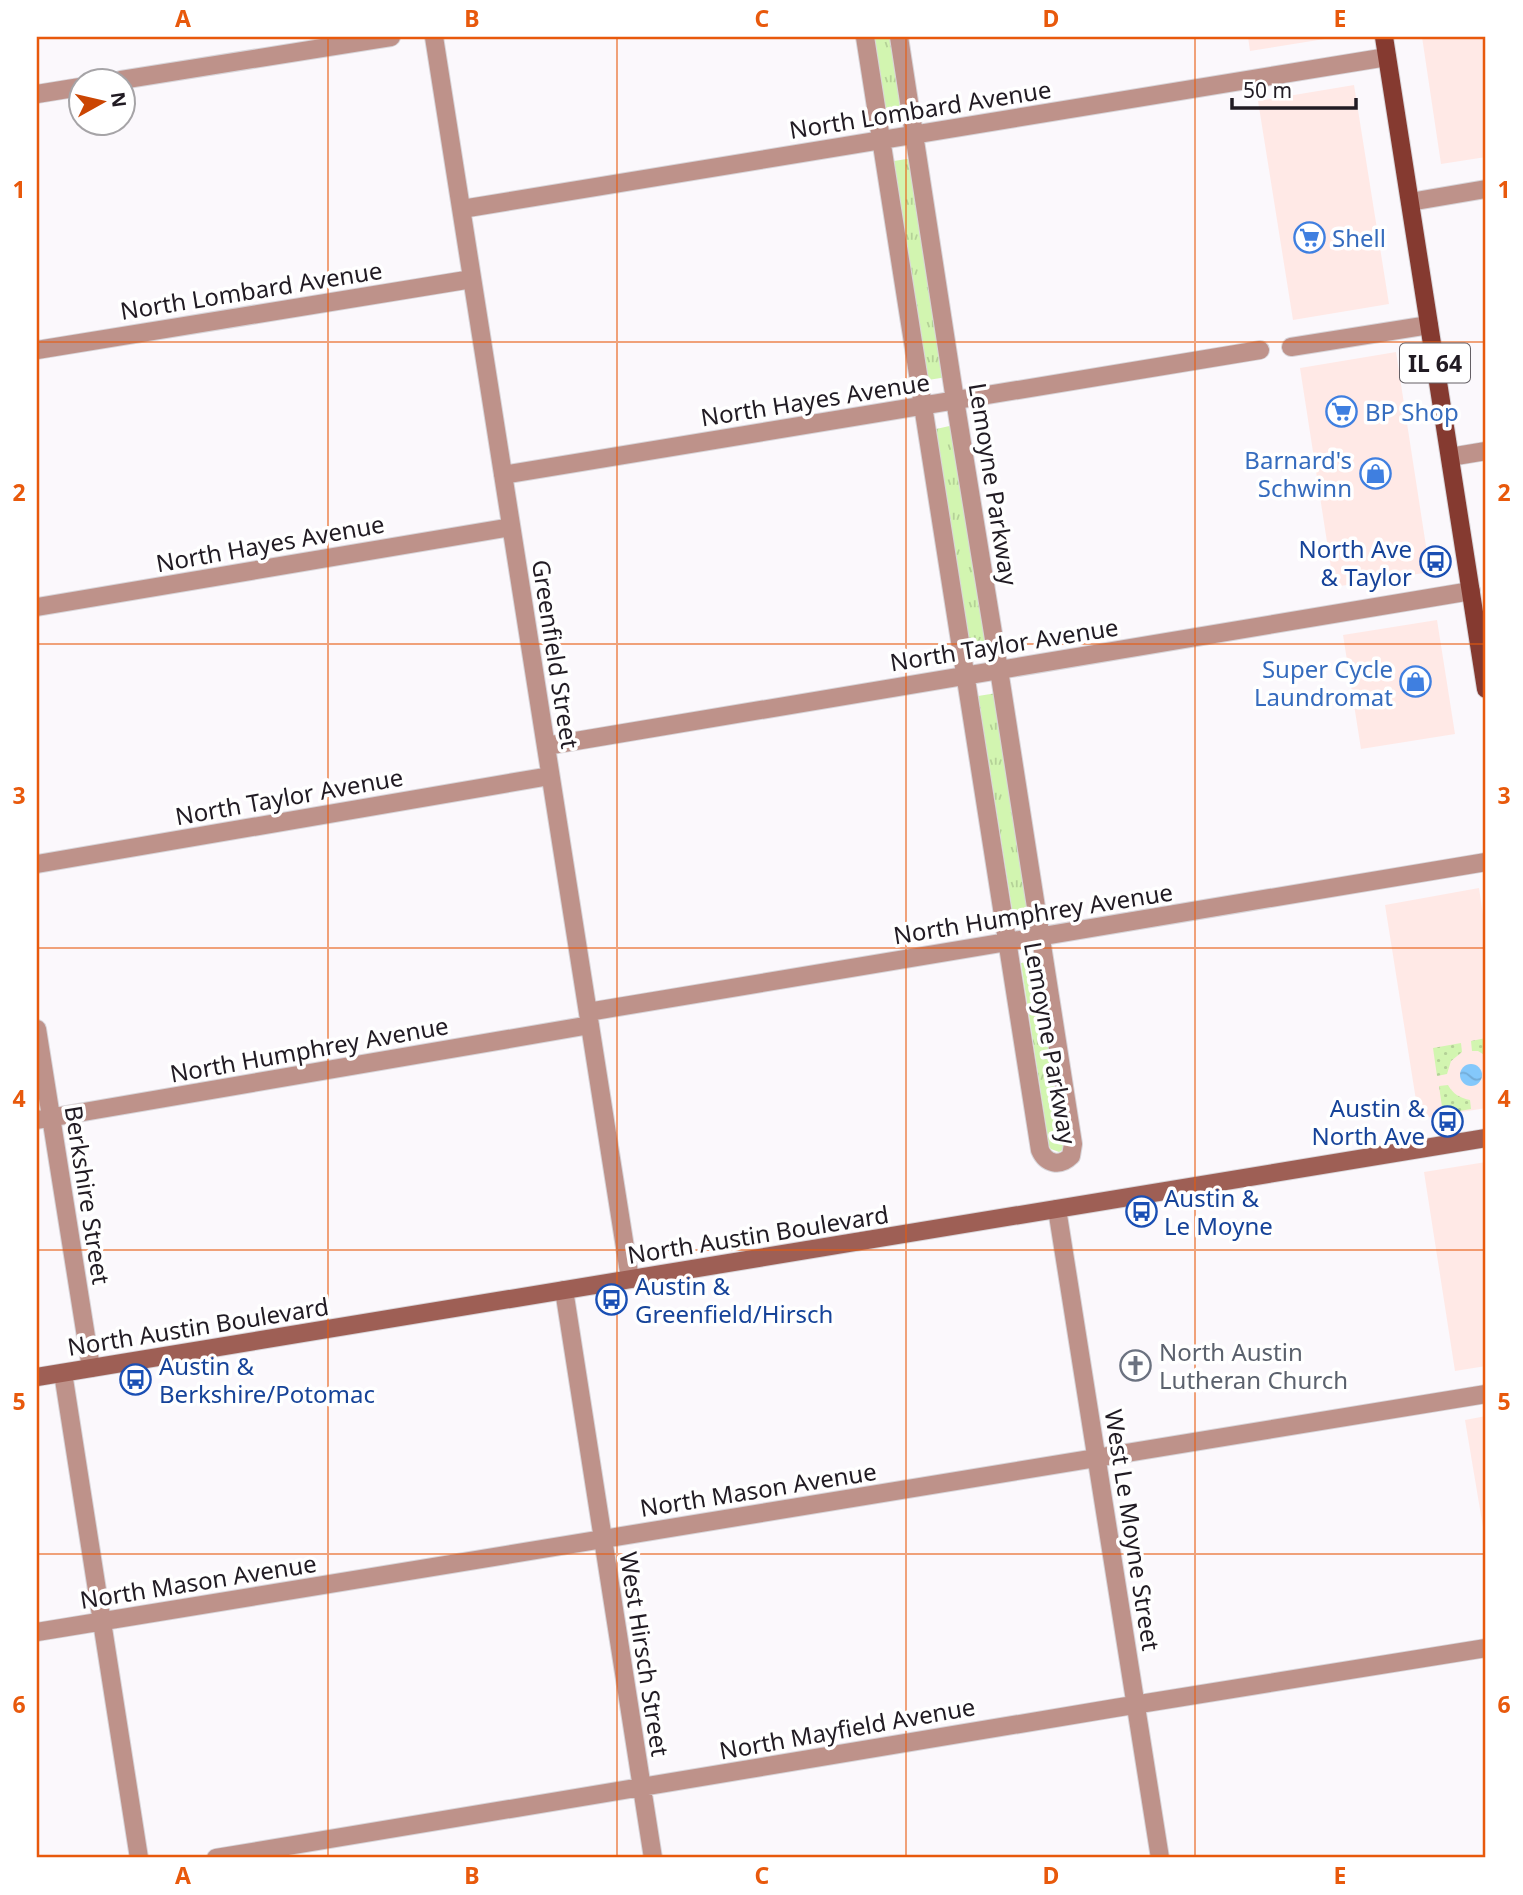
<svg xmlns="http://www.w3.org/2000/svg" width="1523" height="1895" viewBox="0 0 1523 1895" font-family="'Noto Sans',sans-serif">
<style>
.commercial{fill:#ffe9e6}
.grass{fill:url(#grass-tufts)}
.garden{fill:url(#garden-dots)}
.water{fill:url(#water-waves)}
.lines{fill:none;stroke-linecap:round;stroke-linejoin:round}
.street-casing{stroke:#d8d5d9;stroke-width:20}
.secondary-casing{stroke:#d8d5d9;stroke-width:20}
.primary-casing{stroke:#d8d5d9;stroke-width:20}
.street{stroke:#be928a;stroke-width:18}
.secondary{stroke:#9e5f55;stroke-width:18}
.primary{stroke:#853a30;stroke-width:18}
.grid{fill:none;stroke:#e8590c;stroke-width:2;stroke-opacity:0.55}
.labels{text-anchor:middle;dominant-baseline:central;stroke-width:7;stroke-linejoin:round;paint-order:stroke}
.shield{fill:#fff;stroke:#645f65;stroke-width:2}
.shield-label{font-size:23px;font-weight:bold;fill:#211b23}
.street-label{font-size:24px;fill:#211b23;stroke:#fff}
.shop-label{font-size:24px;fill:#366cbe;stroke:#fff;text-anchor:start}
.transit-label{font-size:24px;fill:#164399;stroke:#fff;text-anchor:start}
.worship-label{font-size:24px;fill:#5b616d;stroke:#fff;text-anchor:start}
.neatline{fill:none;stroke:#e8590c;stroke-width:2.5}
.grid-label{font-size:23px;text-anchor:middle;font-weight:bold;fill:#e8590c}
</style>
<defs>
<pattern id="grass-tufts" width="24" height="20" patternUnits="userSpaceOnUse" patternTransform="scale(1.75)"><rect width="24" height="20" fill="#d2f5b0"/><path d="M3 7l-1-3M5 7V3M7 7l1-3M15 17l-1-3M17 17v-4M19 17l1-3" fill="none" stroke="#b4d197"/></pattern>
<pattern id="garden-dots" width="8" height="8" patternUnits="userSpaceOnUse" patternTransform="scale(1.75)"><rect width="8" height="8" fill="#d2f5b0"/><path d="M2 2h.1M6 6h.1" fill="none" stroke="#b4d197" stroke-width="1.8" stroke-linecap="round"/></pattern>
<pattern id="water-waves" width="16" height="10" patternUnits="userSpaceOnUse" patternTransform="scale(1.75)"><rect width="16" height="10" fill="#84c8fb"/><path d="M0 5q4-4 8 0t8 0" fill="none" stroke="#72abd7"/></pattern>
</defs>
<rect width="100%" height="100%" fill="#fbf8fc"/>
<path class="commercial" d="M1248 37H1337L1250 51Z
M1422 37H1486V157L1441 164Z
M1354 85 1389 304 1293 320 1258 101Z
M1396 352 1430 572 1334 587 1300 368Z
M1437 620 1455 734 1361 749 1343 635Z
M1479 888 1486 935V1108L1419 1119 1385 905Z
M1486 1162V1366L1455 1371 1424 1172Z
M1486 1416V1545L1465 1420Z"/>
<path class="grass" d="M874 37H893L905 110 886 113Z
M913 158 947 377 928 380 894 161Z
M954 425 988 644 970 648 936 429Z
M997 693 1031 912 1013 915 978 696Z
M1039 960 1066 1148 1059 1152 1051 1149 1049 1146 1021 963Z"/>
<path class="garden" d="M1486 1038V1056L1478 1051H1472L1471 1041Z
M1461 1043 1462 1052 1451 1061 1447 1074 1437 1076 1433 1048Z
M1448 1085C1453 1094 1460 1098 1470 1100L1471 1109 1443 1114 1439 1086Z"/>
<path class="water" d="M1460 1075a11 11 0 1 1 22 0a11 11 0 1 1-22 0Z"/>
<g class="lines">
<defs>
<path id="street" d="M434 37 630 1279
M865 37 1040 1150C1046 1164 1060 1167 1071 1156L1073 1144 999 670 955 400 899 37
M121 80 391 37
M37 94 80 87
M1410 202 1486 189
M462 209 1387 57
M1291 347 1429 325
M37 350 472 279
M1450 457 1486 451
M503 475 1260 350
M37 607 511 527
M546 746 1471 591
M37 864 550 776
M588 1012 1486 862
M37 1029 91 1368
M37 1120 590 1025
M1057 1209 1160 1858
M564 1290 653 1858
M63 1373 139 1858
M37 1632 1486 1394
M216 1858 1115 1708 1486 1648"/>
<path id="secondary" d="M37 1377 1486 1138"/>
<path id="primary" d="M1384 37 1486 689"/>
</defs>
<use href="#street" class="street-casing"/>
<use href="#secondary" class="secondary-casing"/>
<use href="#primary" class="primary-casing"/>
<use href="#street" class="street"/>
<use href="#secondary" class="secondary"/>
<use href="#primary" class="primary"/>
</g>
<path class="grid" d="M328 37V1858M617 37V1858M906 37V1858M1195 37V1858M37 342H1486M37 644H1486M37 948H1486M37 1250H1486M37 1554H1486"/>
<defs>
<symbol id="supermarket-ring" viewBox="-11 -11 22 22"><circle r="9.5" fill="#fff" stroke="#3f7fe0" stroke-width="1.5"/><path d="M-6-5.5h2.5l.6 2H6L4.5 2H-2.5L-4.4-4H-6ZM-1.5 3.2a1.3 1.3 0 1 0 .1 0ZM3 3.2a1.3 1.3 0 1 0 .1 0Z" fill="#3f7fe0"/></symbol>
<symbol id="shop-ring" viewBox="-11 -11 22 22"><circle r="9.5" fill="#fff" stroke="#3f7fe0" stroke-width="1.5"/><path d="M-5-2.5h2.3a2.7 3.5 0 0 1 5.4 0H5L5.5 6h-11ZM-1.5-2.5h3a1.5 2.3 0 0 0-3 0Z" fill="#3f7fe0"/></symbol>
<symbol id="bus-ring" viewBox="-11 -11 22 22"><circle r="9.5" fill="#fff" stroke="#1a4fb4" stroke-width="1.5"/><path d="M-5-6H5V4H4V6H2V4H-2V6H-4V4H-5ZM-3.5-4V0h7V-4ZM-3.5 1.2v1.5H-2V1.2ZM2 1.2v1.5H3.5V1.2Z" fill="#1a4fb4"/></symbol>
<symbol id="church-ring" viewBox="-11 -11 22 22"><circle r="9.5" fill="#fff" stroke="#6b7280" stroke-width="1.5"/><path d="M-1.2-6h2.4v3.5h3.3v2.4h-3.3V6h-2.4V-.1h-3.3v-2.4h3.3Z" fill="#6b7280"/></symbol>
</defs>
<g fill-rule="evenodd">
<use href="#supermarket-ring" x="1292" y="220" width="35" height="35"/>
<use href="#supermarket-ring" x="1324" y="394" width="35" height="35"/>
<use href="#shop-ring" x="1358" y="456" width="35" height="35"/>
<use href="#bus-ring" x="1418" y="544" width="35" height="35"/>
<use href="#shop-ring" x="1398" y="664" width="35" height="35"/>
<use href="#bus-ring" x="1430" y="1104" width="35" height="35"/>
<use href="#bus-ring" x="1124" y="1194" width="35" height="35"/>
<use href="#bus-ring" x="594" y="1282" width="35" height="35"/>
<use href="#church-ring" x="1118" y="1348" width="35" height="35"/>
<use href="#bus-ring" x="118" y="1362" width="35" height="35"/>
</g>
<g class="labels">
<rect class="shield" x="1400" y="343.5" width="70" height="39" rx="5"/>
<g class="shield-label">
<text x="1435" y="363">IL 64</text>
</g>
<g class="street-label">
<text transform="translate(920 109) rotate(-9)">North Lombard Avenue</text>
<text transform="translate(251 290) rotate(-9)">North Lombard Avenue</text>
<text transform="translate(815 399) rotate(-9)">North Hayes Avenue</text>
<text transform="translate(994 484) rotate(81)">Lemoyne Parkway</text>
<text transform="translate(270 543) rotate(-10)">North Hayes Avenue</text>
<text transform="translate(1004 644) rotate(-9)">North Taylor Avenue</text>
<text transform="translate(556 654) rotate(81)">Greenfield Street</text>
<text transform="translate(289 796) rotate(-10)">North Taylor Avenue</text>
<text transform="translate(1033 913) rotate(-9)">North Humphrey Avenue</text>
<text transform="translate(1051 1043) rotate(80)">Lemoyne Parkway</text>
<text transform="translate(309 1049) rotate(-10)">North Humphrey Avenue</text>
<text transform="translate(88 1195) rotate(81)">Berkshire Street</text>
<text transform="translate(758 1234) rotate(-9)">North Austin Boulevard</text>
<text transform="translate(198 1326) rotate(-9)">North Austin Boulevard</text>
<text transform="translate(758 1489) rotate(-9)">North Mason Avenue</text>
<text transform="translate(1133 1530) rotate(81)">West Le Moyne Street</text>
<text transform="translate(198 1581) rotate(-9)">North Mason Avenue</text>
<text transform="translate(645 1654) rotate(81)">West Hirsch Street</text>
<text transform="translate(847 1728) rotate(-10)">North Mayfield Avenue</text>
</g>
<g class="shop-label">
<text x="1332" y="237">Shell</text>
<text x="1365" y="411">BP Shop</text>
<text x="1352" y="459" text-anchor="end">Barnard's<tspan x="1352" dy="28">Schwinn</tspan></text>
<text x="1393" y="668" text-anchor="end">Super Cycle<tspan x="1393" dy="28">Laundromat</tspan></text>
</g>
<g class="transit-label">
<text x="1412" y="548" text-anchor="end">North Ave<tspan x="1412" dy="28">&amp; Taylor</tspan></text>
<text x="1425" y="1107" text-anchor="end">Austin &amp;<tspan x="1425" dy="28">North Ave</tspan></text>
<text x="1164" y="1197">Austin &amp;<tspan x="1164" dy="28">Le Moyne</tspan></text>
<text x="635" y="1285">Austin &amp;<tspan x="635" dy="28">Greenfield/Hirsch</tspan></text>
<text x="159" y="1365">Austin &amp;<tspan x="159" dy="28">Berkshire/Potomac</tspan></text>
</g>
<g class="worship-label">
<text x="1159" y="1351">North Austin<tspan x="1159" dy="28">Lutheran Church</tspan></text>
</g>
</g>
<rect width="1523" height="1895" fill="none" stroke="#ffffff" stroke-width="77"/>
<g transform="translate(102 102) rotate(82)"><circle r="33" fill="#ffffff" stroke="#a6a4a7" stroke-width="2"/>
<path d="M0-5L12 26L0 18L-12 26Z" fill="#cb4502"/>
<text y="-10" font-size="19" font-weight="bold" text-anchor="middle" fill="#211b23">N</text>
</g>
<path d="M1232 98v10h124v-10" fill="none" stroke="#211b23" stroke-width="3.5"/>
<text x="1243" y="98" font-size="21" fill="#211b23" stroke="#ffffff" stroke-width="5" paint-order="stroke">50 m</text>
<rect x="38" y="38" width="1446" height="1818" class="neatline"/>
<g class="grid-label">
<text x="183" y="27">A</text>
<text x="472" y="27">B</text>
<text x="762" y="27">C</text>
<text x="1051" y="27">D</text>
<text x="1340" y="27">E</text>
<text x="19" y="198">1</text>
<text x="1504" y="198">1</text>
<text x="19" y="501">2</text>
<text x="1504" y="501">2</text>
<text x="19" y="804">3</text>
<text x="1504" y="804">3</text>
<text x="19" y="1107">4</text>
<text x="1504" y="1107">4</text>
<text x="19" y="1410">5</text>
<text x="1504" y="1410">5</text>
<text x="19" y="1713">6</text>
<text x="1504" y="1713">6</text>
<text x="183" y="1884">A</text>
<text x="472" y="1884">B</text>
<text x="762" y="1884">C</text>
<text x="1051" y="1884">D</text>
<text x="1340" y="1884">E</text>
</g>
</svg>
